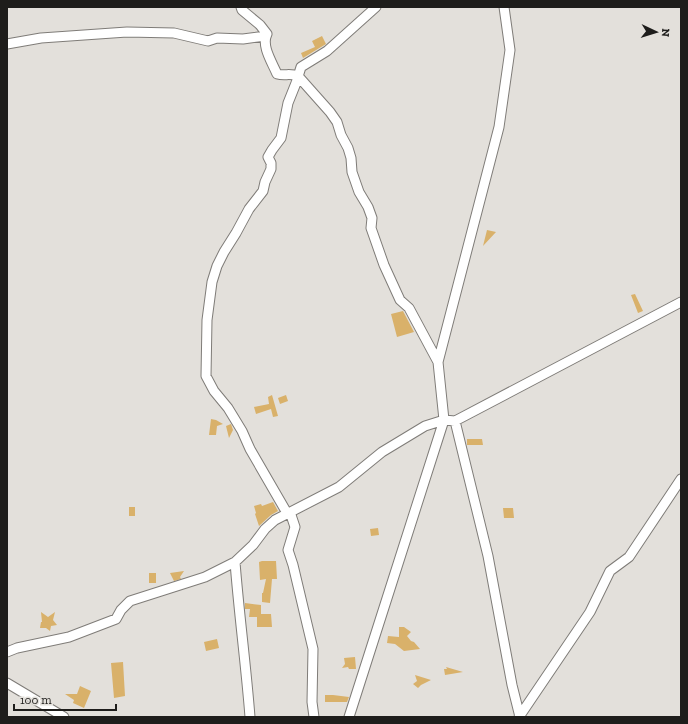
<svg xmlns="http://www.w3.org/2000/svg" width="688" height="724" viewBox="0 0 688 724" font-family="'Zilla Slab',serif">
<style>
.building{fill:#d9b16a}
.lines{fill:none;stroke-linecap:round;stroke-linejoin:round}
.minor-casing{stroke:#7f7c78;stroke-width:11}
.minor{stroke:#fff;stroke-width:9}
</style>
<rect width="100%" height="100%" fill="#e3e0db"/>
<path class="building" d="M322 36 326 44 303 58 301 53 315 47 312 41Z
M487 230 496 232 483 246Z
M635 294 643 311 638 313 631 295Z
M403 311 414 332 397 337 391 314Z
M272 395 278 416 273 417 271 409 256 414 254 407 269 404 268 397Z
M286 395 288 401 280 404 278 398Z
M211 419 216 420 223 424 217 426 216 435H209Z
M231 424 233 430 229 438 226 426Z
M467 439H482L483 445H467Z
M273 502 278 511 271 515 259 526 255 514 256 513 254 506 261 504 262 506Z
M129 507H135V516H129Z
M503 508H513L514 518H504Z
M378 528 379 535 371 536 370 529Z
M262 561H276L277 579H272L270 603 262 602V593H263L266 579 260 580 259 562Z
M184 571 180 577 181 579 174 581 170 573Z
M149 573H156V583H149Z
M245 603 261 605V614H271L272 627H257V617H249L250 609H245Z
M41 612 48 617 55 612 53 620 57 625 51 626 50 631 46 628H40L41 622H42Z
M399 627H404L411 632 407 636 411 641 414 642 420 649 404 651 395 644 387 643 388 636 399 637Z
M217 639 219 648 206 651 204 642Z
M355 657 356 669H349L348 667 342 668 345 664 344 658Z
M123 662 125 696 114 698 111 663Z
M446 667 463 672 445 675 444 669H447Z
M415 675 431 680 421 685 418 688 413 684 417 681Z
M80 686 91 691 84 708 73 703 74 700 65 694H77Z
M325 695H333L349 697 347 702H325Z"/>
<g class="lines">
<defs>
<path id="minor" d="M241 7 242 10 260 25 267 34C261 46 272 62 277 74 285 76 290 73 298 76L330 112 337 122 341 135 348 148 351 158 352 172 359 192 368 207 372 218 371 228 384 265 400 300 409 308 438 362
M7 44 41 38 127 32 174 33 208 41 217 38 243 39 266 36
M455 421 488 556 512 685 520 717
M290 512 295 527 288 550 293 565 313 649 312 702 314 717
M287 513 250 449 242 431 228 408 214 391 206 376 207 320 212 282 217 266 224 252 236 233 249 209 263 191 265 182 271 169V163L268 157 272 150 281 138 288 103 296 83 301 67 327 51 376 7
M235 562C239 614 246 665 250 717
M7 652 17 648 69 637 116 619 121 610 130 601 205 577 235 562 253 545 265 529 275 520 339 487 382 452 425 426 444 420 455 421 681 302
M7 683 64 717
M349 717 444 420 438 362 499 127 510 50 504 7
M519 717 590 612 610 571 629 557 681 479"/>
</defs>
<use href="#minor" class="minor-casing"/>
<use href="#minor" class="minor"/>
</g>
<rect width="688" height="724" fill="none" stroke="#1e1d1b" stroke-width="16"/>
<g transform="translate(656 32) rotate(94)" stroke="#e3e0db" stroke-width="3" paint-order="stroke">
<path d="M0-3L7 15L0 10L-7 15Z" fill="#1e1d1b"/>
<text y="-6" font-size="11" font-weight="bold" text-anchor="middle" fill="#1e1d1b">N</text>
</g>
<path d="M14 704v6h102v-6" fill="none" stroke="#1e1d1b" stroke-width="2"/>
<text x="20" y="704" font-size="12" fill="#1e1d1b" stroke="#e3e0db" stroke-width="3" paint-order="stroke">100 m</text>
</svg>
